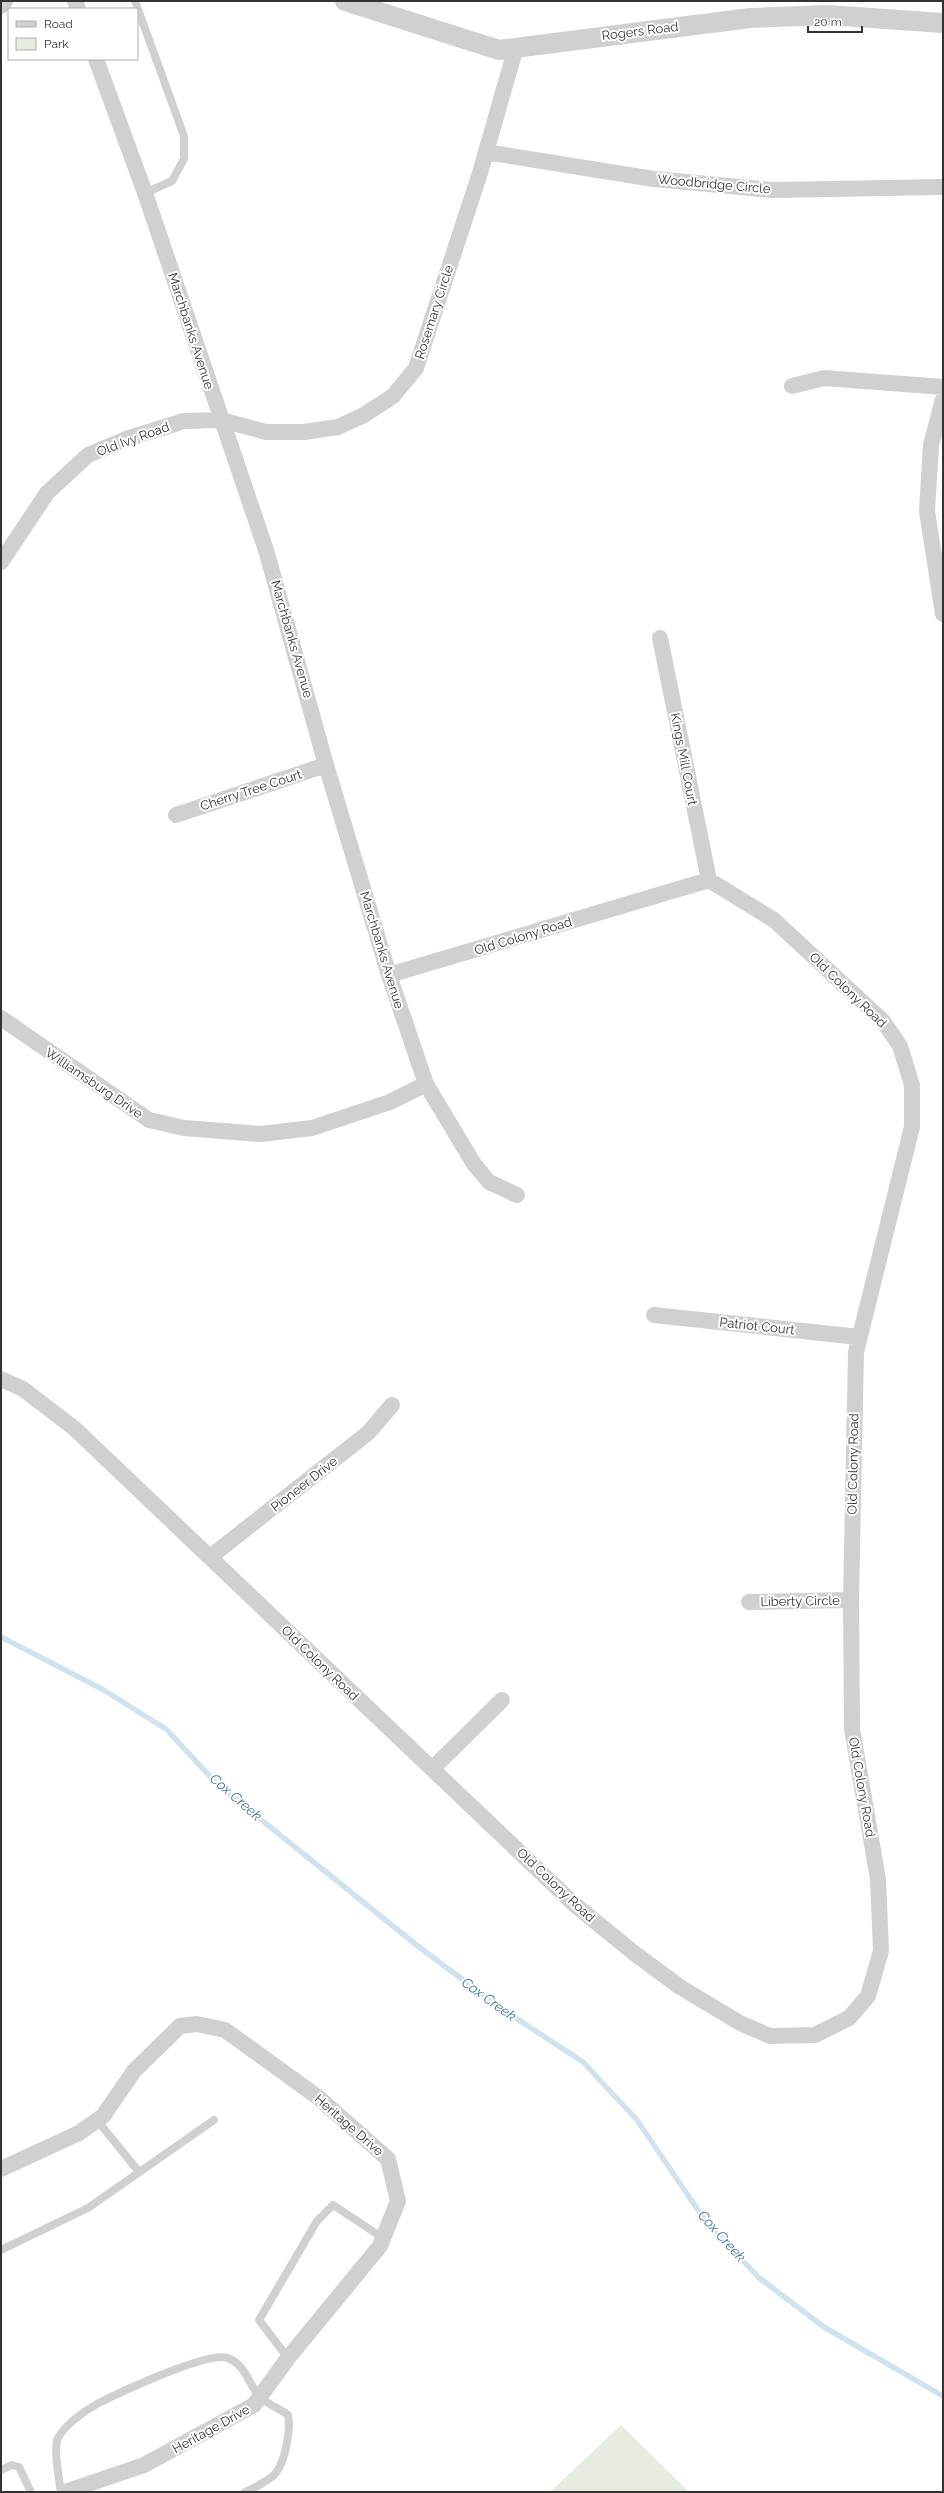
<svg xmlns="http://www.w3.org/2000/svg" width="944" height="2493" viewBox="0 0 944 2493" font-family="Raleway,sans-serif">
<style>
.green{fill:#e6ecdf}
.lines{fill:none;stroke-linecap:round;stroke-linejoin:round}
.stream{stroke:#cfe2ee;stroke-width:5.5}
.service{stroke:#d0d0d0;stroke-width:8}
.minor{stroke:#d0d0d0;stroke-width:16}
.tertiary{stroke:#d0d0d0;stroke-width:20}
.labels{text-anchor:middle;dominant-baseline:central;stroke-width:4;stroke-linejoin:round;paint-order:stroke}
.street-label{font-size:13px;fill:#333;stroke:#fff}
.water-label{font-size:14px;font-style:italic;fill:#3f7597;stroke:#fff}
</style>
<rect width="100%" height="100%" fill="#fff"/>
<path class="green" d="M621 2425 689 2492H550Z"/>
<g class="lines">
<path class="stream" d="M1 1637 102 1689 166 1729 218 1785 419 1947 502 2009 583 2062 637 2120 702 2216 758 2277 824 2327 943 2396"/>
<path class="service" d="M135 1 184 136V159L172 181 145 193
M97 2120 139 2172
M1 2250 88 2208 214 2120
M288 2358 259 2320 317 2221 333 2205 383 2238
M1 2470 12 2465 19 2467 31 2492
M61 2492C59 2480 53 2449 58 2438 65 2425 84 2411 97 2404 118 2393 208 2351 228 2358 246 2365 248 2384 260 2397 267 2404 280 2409 288 2415 291 2430 285 2465 273 2476 265 2482 255 2488 245 2492"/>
<path class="minor" d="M75 1 78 9
M96 59 145 193 266 550 326 765 389 975 426 1084 474 1164 489 1182 517 1195
M486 152 654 179 772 190 943 187
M792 386 824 378 943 387
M943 399 931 445 927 511 943 614
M1 562 47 493 88 455 126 439 184 421 221 420 266 432H304L338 427 364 415 393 396 416 368 480 173 516 47
M660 638 709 880
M176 815 326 765
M1 1018 149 1120 184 1128 261 1134 312 1128 390 1102 426 1084
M654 1315 859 1337
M1 1379 23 1389 74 1428 574 1904 634 1953 680 1987 740 2023 770 2036 815 2035 849 2018 868 1996 881 1951 878 1879 852 1729 851 1600 856 1352 912 1127V1085L900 1046 883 1021 774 920 709 880 389 975
M210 1557 368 1433 392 1405
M749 1602 851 1600
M432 1769 502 1700
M1 2169 79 2133 103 2116 134 2071 180 2026 197 2024 225 2030 319 2098 388 2159 398 2201 380 2246 288 2358 254 2405 144 2465 65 2492"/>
<path class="tertiary" d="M345 1 499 50 750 18 828 15 943 23
M1 4 3 1"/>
</g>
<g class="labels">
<g class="street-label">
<text transform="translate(640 31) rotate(-7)">Rogers Road</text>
<text transform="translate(714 184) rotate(5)">Woodbridge Circle</text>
<text transform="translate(434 312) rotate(-72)">Rosemary Circle</text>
<text transform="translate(191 331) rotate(72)">Marchbanks Avenue</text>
<text transform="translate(133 439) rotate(-20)">Old Ivy Road</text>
<text transform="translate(292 639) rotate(74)">Marchbanks Avenue</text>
<text transform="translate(684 759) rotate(79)">Kings Mill Court</text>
<text transform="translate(251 790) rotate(-18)">Cherry Tree Court</text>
<text transform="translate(523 936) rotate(-17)">Old Colony Road</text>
<text transform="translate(382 950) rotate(73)">Marchbanks Avenue</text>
<text transform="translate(848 990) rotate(44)">Old Colony Road</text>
<text transform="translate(94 1083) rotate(34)">Williamsburg Drive</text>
<text transform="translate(757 1326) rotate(6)">Patriot Court</text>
<text transform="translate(853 1464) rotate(-89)">Old Colony Road</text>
<text transform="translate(304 1484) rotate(-38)">Pioneer Drive</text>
<text transform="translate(800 1601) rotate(-1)">Liberty Circle</text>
<text transform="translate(320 1663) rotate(44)">Old Colony Road</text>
<text transform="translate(862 1787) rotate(80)">Old Colony Road</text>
<text transform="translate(556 1885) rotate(43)">Old Colony Road</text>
<text transform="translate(349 2125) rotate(41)">Heritage Drive</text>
<text transform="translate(211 2429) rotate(-29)">Heritage Drive</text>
</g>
<g class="water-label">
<text transform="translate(236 1797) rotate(41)">Cox Creek</text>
<text transform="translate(489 1999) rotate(36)">Cox Creek</text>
<text transform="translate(722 2236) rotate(48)">Cox Creek</text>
</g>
</g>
<rect width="944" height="2493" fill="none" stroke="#333333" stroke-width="4"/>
<rect x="8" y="8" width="130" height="52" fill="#ffffff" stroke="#adadad"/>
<rect x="16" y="21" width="20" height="6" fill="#d0d0d0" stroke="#adadad"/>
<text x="44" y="28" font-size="12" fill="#333333">Road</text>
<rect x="16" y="38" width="20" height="12" fill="#e6ecdf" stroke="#adadad"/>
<text x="44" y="48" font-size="12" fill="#333333">Park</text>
<path d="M808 26v6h54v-6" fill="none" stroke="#333333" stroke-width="2"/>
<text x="814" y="26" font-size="12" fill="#333333" stroke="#ffffff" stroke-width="3" paint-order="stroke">20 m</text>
</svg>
